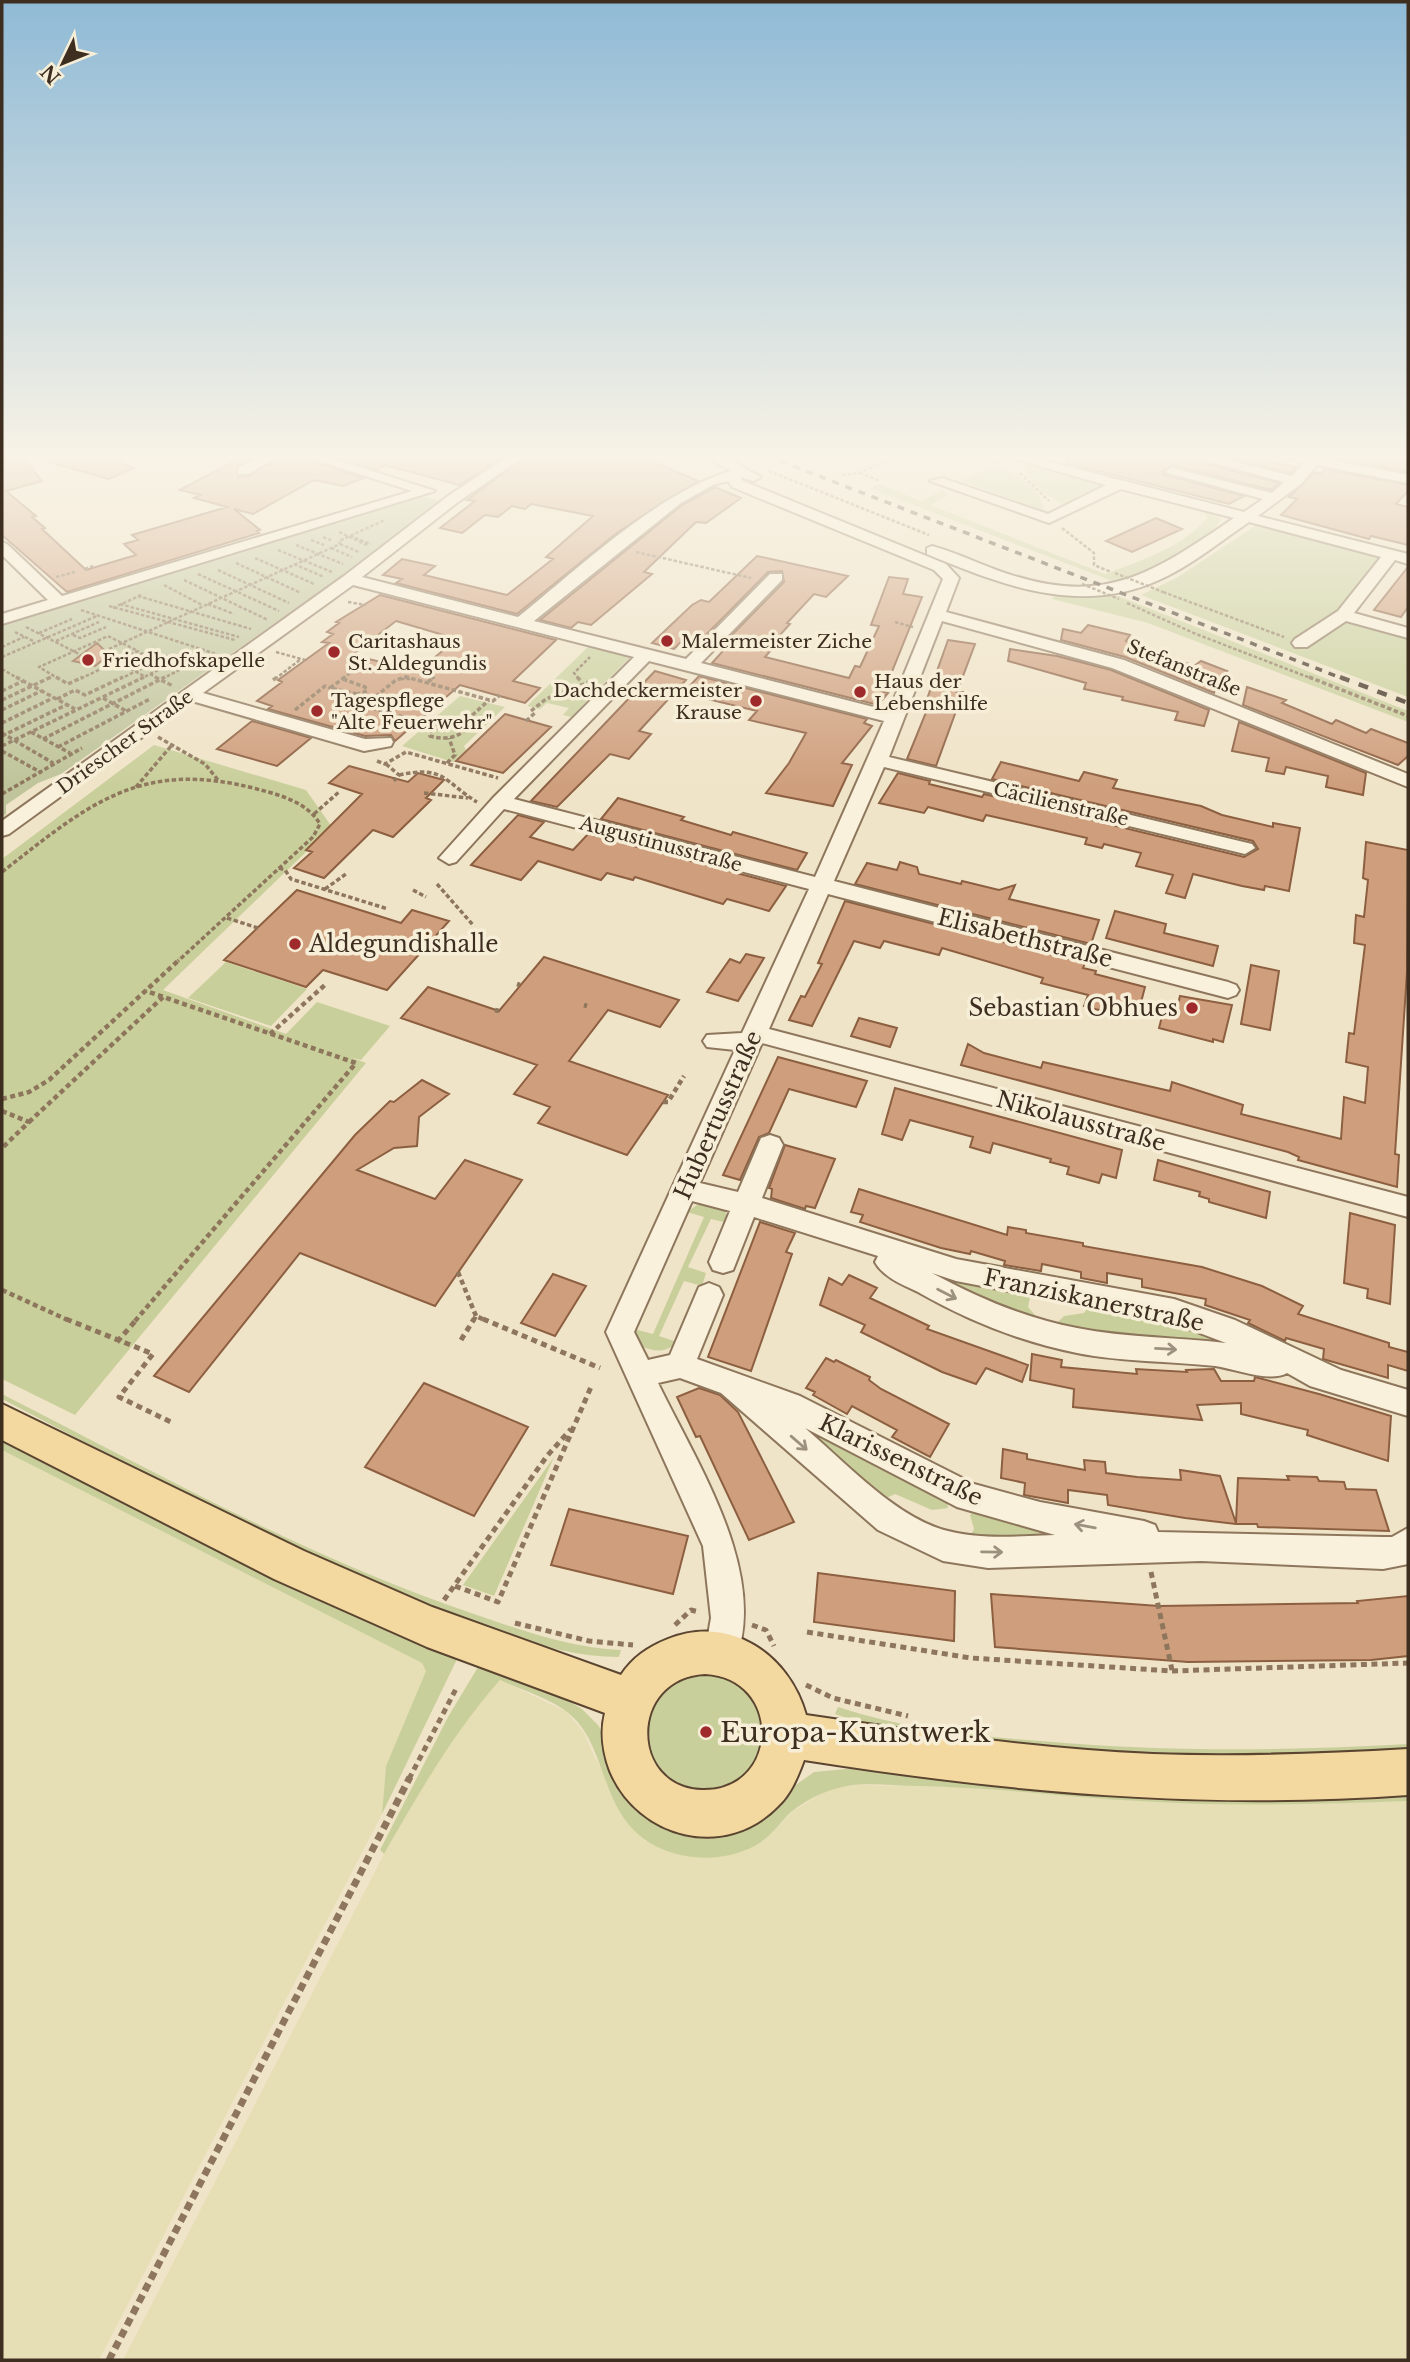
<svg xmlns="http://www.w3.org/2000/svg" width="1410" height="2362" viewBox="0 0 1410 2362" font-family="'Libre Baskerville',serif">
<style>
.farmland{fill:#e6deb5}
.green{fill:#c9cf9b}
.cemetery{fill:#bfc49a}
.building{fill:#cf9f7d;stroke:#8d5f41;stroke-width:2;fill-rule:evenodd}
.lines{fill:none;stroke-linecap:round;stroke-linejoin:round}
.minor-casing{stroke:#8d765c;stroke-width:4}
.major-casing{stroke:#5b4430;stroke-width:4}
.path-far4{stroke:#8d765c;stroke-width:2.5;stroke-dasharray:3.5 2;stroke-linecap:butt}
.path-far3{stroke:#8d765c;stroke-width:3.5;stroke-dasharray:4.5 2.5;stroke-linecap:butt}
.path-far2{stroke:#8d765c;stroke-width:4.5;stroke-dasharray:5 3.5;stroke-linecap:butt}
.path-far1{stroke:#8d765c;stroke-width:5;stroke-dasharray:6 4.5;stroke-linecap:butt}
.path{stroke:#8d765c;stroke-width:7;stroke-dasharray:8 5;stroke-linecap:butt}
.minor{fill:#faf1dc;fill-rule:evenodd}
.major{fill:#f3d9a0;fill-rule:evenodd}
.rail-far1{stroke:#3d2e20;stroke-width:3.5;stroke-dasharray:7 7;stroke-linecap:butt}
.rail{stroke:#3d2e20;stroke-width:4.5;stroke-dasharray:10 10;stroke-linecap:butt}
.path-bridge{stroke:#8d765c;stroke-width:2.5;stroke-dasharray:3.5 2;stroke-linecap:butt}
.oneway{stroke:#9c907e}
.poi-dot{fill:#9e2a2b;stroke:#f7eed8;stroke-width:2.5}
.labels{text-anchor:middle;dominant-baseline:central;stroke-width:7;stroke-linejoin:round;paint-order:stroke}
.far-poi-label{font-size:19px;fill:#3d2e20;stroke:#f7eed8;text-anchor:start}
.far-street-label{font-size:19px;fill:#3d2e20;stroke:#f7eed8}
.street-label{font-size:23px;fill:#3d2e20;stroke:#f7eed8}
.poi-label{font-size:23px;fill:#3d2e20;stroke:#f7eed8;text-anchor:start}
.near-poi-label{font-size:28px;fill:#3d2e20;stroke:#f7eed8;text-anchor:start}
</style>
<rect width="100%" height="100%" fill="#f0e4c8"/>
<path class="farmland" d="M2 1450 422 1663 426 1671 386 1766 382 1814 99 2360H2Z
M500 1680 567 1712 584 1733 595 1758 645 1841H763L792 1812 828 1789 856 1785 959 1787 1141 1801 1316 1804 1408 1801V2360H123L384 1854 429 1775 471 1713Z"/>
<path class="green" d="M1025 464 1100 484 1102 487 1089 494 1083 493 1068 506C1052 498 1024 485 1025 464Z
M993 465C1014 472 1041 486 1044 511L961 481Z
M879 484 921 501 942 491 950 494 930 505 1105 574C1139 562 1186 545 1208 517L1201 510 1203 509 1220 519C1215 539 1136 576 1115 582L869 488Z
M1255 526 1381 555 1334 614 1408 636V697L1141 595 1178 577Z
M1054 596H1118L1408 711V722L1148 623 1052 599Z
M590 645 631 656 571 717 563 715 569 708 547 703 540 709 527 706Z
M460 696 505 707 464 746 466 750 453 762 402 746Z
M154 745 306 790 332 827 163 990 286 1034 317 1002 390 1026 361 1060 350 1057 366 1063 75 1415 2 1379V859Z
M226 962 307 989 271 1026 188 998Z
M700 1203 725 1210 728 1223 711 1219 688 1267 706 1273 702 1286 684 1281 659 1336 677 1342C666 1353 656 1352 643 1347L634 1329 653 1334 704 1217 687 1212Z
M921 1268 1031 1293 1028 1307 1040 1321H1022Z
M1090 1304 1144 1313 1241 1344 1112 1340 1055 1325 1064 1316 1084 1313Z
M2 1394C157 1473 312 1560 477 1615 524 1631 571 1648 621 1650L619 1657C563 1657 513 1636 461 1617 302 1559 152 1477 2 1399Z
M788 1414 947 1499 948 1508 932 1510 895 1494 880 1501Z
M2 1434 256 1565 460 1653 382 1814 386 1766 426 1671 422 1663 2 1450Z
M554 1457 494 1596 463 1585Z
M975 1511 1019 1525 1080 1535 968 1540 974 1529 970 1515Z
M481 1662 543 1686 582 1709 598 1725 654 1820 676 1832 728 1834 757 1819 783 1794 814 1772 867 1767 1174 1794 1408 1786V1801C1319 1804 1228 1807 1139 1801 1065 1797 991 1787 917 1786 896 1786 874 1783 853 1785 830 1788 810 1797 791 1812 781 1821 773 1834 761 1842 736 1859 699 1862 670 1852 595 1827 613 1747 567 1712 549 1698 521 1690 500 1680 453 1733 419 1793 384 1854L380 1850 448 1717Z
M707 1668 746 1684 767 1722 760 1766 730 1794 670 1789 645 1756 644 1715 667 1680Z
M838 1707C904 1729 972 1736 1041 1741 1164 1752 1285 1751 1408 1744V1750L1292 1756 1131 1754 884 1731 835 1714Z"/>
<path class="cemetery" d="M421 496 440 501 340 577 61 774 38 783 6 805V814L2 817V624Z"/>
<path class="building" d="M2 456H22L42 481 6 491 36 516 32 517 45 528 42 529 86 570 136 555 124 544 138 540 132 535 227 507 194 498 200 495 180 490 242 457 249 459 237 466 238 477 249 476 282 456 315 462 363 478 343 486 314 480 253 514 234 509 260 530 257 531 259 533 67 592 2 535Z
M48 456H100L134 468 109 479 48 462Z
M333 456H462L478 460 486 456H504L459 485 385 465 377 470Z
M527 456H639L698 481 618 532 517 614 396 583 402 579 383 575 402 559 435 566 424 575 507 595 553 559 546 557 593 516 531 504 525 509 512 506 498 517 485 515 462 533 440 528 475 501 467 500Z
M1068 456H1206L1201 459 1203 463 1279 483 1271 490 1173 465 1162 471 1164 475 1244 496 1229 504 1067 463Z
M1221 456H1247L1296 467 1291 473Z
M1335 456H1373L1408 463V472Z
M1325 469 1408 485V491L1396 504 1408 507V545L1371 536 1369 539 1281 515 1297 499 1289 497 1315 472 1322 474Z
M715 487 741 498 706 523 696 522 644 572 652 574 591 625 578 622 571 628 540 620 682 505Z
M1156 518 1182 529 1132 552 1106 541Z
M757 556 848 576 826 597 814 594 787 623 790 624 768 648 772 649 765 657 849 678 855 666 860 667 879 626 871 625 889 577 908 579 903 594 922 597 887 684 881 691 888 693 878 705 712 663 723 651 718 649 784 582 782 571 768 572 697 644 682 641 674 649 652 643 692 605 701 600 709 602Z
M1408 567V607L1401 617 1374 610Z
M380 595 556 640 513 681 540 688 525 703 460 685 395 741 391 735 365 736 268 709 272 706 257 701 282 682 278 680 329 643 322 642 333 634 327 632 339 623 336 622ZM396 621 457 639 418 671 352 655Z
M1088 625 1130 635 1126 641 1194 666 1201 661 1227 671 1219 677 1214 693 1125 657 1061 640 1063 629 1081 633Z
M948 640 975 644 957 692H963L936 766 907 759 929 705 927 699Z
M97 643 109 655 95 666 73 661Z
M1010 649 1057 656 1111 670 1209 710 1204 726 1175 720 1178 712 1122 700 1123 697 1084 689 1086 683 1008 661Z
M655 671 686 680 639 731 651 734 629 759 610 754 557 807 531 801Z
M699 676 867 719 864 723 872 726 842 763 852 765 833 806 766 793 789 763 806 733 749 720 757 711 683 693Z
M1247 687 1286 700 1282 703 1332 724 1336 720 1366 733 1371 729 1408 743V756L1398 765 1243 705Z
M505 714 551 727 503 773 456 761Z
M252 721 311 738 277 766 217 749Z
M1239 722 1366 773 1363 795 1326 787 1328 776 1286 767 1284 774 1266 771 1269 758 1232 751Z
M1001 762 1079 781 1084 772 1117 780 1113 788 1201 806 1222 815 1273 827V823L1300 828 1289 891 1265 886 1264 890 1242 886 1193 874 1185 898 1166 893 1173 875 1136 866 1141 853 1104 844 1102 848 1085 844 1087 838 986 815 983 821 928 807 924 813 879 803 898 773 930 781 929 784 982 797 984 794 1244 857 1258 849 1253 841 992 779Z
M349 766 408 782 418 773 444 780 426 798 431 800 393 837 373 830 324 878 294 868 312 852 306 850 362 794 329 783Z
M618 798 684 817 681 820 731 835 733 832 807 853 797 870 601 819Z
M518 815 544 822 530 837 573 850 588 834 786 886 769 911 727 899 723 904 635 877 633 880 607 873 601 880 538 861 521 880 471 865Z
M1366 842 1408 850 1407 972 1395 1154 1399 1155 1397 1187 1298 1160 1299 1157 1288 1152 961 1065 968 1044 984 1053 1041 1068 1043 1062 1170 1091 1172 1082 1243 1105 1241 1114 1341 1139 1344 1097 1365 1103 1368 1067 1346 1062 1349 1033 1354 1034 1365 945 1354 943 1356 915 1364 917 1368 880 1363 878Z
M900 862 917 867 919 874 961 884 962 881 999 890 1015 885 1009 899 1099 920 1091 944 855 884 867 863 897 870Z
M297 890 401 923 412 910 449 921 387 990 323 970 306 987 224 960Z
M845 901 1085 963 1083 968 1096 971 1095 974 1145 987 1139 1010 1113 1003 1110 1013 1084 1006 1088 995 1041 983 1043 978 942 948 939 955 884 941 880 948 854 941 812 1026 789 1020 801 996 805 997 822 964 818 963Z
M1115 911 1166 924 1164 933 1218 946 1213 966 1106 938Z
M746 954 764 958 738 1001 707 992 730 959 740 963Z
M544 957 679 1000 660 1027 608 1010 569 1061 668 1095 627 1155 538 1123 550 1107 514 1094 537 1065 401 1018 428 987 499 1011Z
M1251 965 1279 971 1270 1030 1241 1024Z
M1180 996 1232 1005 1223 1042 1213 1039V1042L1159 1028 1164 1009 1176 1013Z
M859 1018 897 1028 890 1047 851 1036Z
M778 1057 867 1081 856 1107 789 1089 769 1133 759 1137 740 1180 723 1175Z
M422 1080 449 1094 419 1117 417 1146 394 1148 357 1170 435 1199 465 1160 522 1180 435 1306 300 1253 189 1392 154 1376 355 1135 390 1101 394 1102Z
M895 1088 1122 1150 1116 1178 1102 1174 1099 1183 1067 1174 1069 1167 1050 1162 1051 1159 993 1143 990 1153 970 1147 973 1137 910 1120 902 1140 882 1134Z
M785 1145 835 1159 815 1208 806 1206 805 1209 771 1198 772 1189 769 1188Z
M1158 1160 1270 1192 1266 1218 1209 1202V1199L1199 1196 1200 1192 1154 1180Z
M859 1189 1007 1235 1008 1227 1026 1230V1233L1083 1243V1246L1202 1267 1262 1286 1303 1306 1298 1314 1389 1343V1347L1408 1352V1371L1388 1365V1378L1323 1359 1324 1349 1286 1338 1285 1341 1248 1323 1250 1320 1205 1305 1206 1299 1142 1287V1279L1107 1273V1283L1081 1278V1272L1042 1264 1041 1271 1004 1265 1005 1261 971 1251 970 1254 941 1248 860 1222 863 1215 851 1212Z
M1350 1213 1395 1225 1390 1304 1367 1298 1368 1289 1344 1283Z
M760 1222 795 1233 786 1252 792 1254 751 1371 708 1357Z
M553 1274 586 1286 555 1336 521 1323Z
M849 1275 877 1288 870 1298 929 1326 927 1329 1028 1365 1022 1382 986 1368 976 1384 942 1372 861 1332 865 1325 820 1305 829 1278 842 1285Z
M1032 1354 1062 1360 1061 1367 1137 1374 1136 1369 1187 1372 1186 1370 1214 1369 1221 1381H1254L1255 1377 1319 1394 1391 1416 1388 1461 1307 1435 1308 1430 1241 1414V1403L1197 1405 1202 1420 1073 1407 1074 1389 1030 1380Z
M826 1358 834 1362 836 1360 870 1377 869 1380 881 1389 949 1424 930 1457 892 1437 897 1430 852 1406 847 1414 813 1395 815 1392 806 1388Z
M424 1383 528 1427 474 1516 365 1467Z
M699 1388 720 1395 738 1412 794 1522 749 1540 700 1436 696 1437 677 1397Z
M1003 1449 1027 1454V1459L1085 1470 1084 1460 1105 1462 1106 1473 1137 1477 1181 1480 1180 1470 1220 1476 1236 1523 1238 1478 1289 1480 1287 1476 1317 1477 1319 1481 1344 1482 1346 1489 1376 1490 1389 1531 1258 1527 1257 1524H1236L1185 1518 1108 1505 1107 1495 1068 1490V1503L1024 1495 1025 1483 1001 1478Z
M569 1509 688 1536 673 1594 551 1565Z
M818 1573 955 1591 954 1641 814 1622Z
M991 1594 1159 1606 1358 1603 1357 1601 1408 1596V1656L1371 1660 1188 1662 995 1647Z"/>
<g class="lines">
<defs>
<path id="minor" d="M261 456H278L248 474H238V468Z
M304 456H325L435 491 2 624V614L48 600 2 555V542L7 544 62 596 412 491Z
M509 456H525L458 502 362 577 518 617C578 569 658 492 731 471L704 456H722L761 477 754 481 740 477 743 481 946 564 959 578 946 612 1124 660 1408 774V787L1112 668 942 621 889 757 1252 844 1255 848 1245 854 884 767 834 881 1228 982 1236 985 1239 990 1236 995 1228 998 828 894 769 1029 1408 1197V1217L762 1043 700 1183 738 1192 761 1138 770 1135 779 1138 783 1145 762 1198 956 1259 1174 1299 1235 1320 1341 1370 1408 1390V1416L1310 1386 1287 1373C1270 1383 1235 1369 1215 1366 1169 1361 1122 1362 1077 1353 1021 1342 967 1320 918 1292 903 1285 883 1277 875 1262L878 1256 754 1217 733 1270 723 1273 713 1270 709 1262 730 1211 692 1201 634 1332 648 1360 670 1355 699 1287 709 1283 719 1287 723 1295 697 1359 800 1396 974 1484 1040 1502 1144 1521 1155 1525 1158 1532 1383 1537H1392L1408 1528V1564L1383 1569 1201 1561 988 1568 943 1561 878 1530 721 1393 680 1378 658 1383C696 1462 771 1575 734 1664L722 1669 710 1664 705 1652 711 1618 703 1546 606 1332 735 1050 707 1047 703 1041 707 1035 742 1033 809 889 504 809 456 862 449 864 439 858 493 798 634 657 353 585 203 693 365 739 391 738 393 742 391 746 364 751 192 701 9 834 2 836V821L344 576 448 496ZM728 481 732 487 934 570 943 579 889 711 701 663 782 580V574H770L686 659 534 621 681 503 713 485ZM649 661 884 721 815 877 514 799ZM932 1273 956 1281 1173 1323 1226 1343C1176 1337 1126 1338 1077 1328 1025 1318 978 1298 932 1273ZM805 1428 957 1507 1055 1535C1020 1536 982 1540 948 1531 897 1519 845 1462 805 1428Z
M1004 456H1027L1244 512 1263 499 1165 472 1172 468 1272 493 1284 482 1204 460 1211 456 1292 476 1304 463 1283 456H1324L1322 458 1408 475V483L1317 465 1301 484 1258 516 1408 554V564L1395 560 1354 613 1408 628V638L1346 621 1307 647H1295L1292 643 1295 639 1338 611 1381 557 1249 522C1219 542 1191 566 1159 580 1080 616 1001 585 927 554V548L932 546C961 554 989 569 1018 577 1111 605 1160 568 1234 518L1121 489 1049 523 930 481 942 478 1048 514 1106 485Z"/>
<path id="major" d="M2 1404 304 1551 432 1607 621 1675C633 1657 648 1647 668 1639 729 1614 789 1654 806 1715 921 1732 1037 1749 1153 1754 1238 1757 1323 1754 1408 1749V1795C1201 1810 1009 1792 804 1760 798 1776 791 1794 778 1806 725 1861 638 1838 610 1771 603 1752 600 1733 605 1713L427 1647 274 1579 2 1440ZM705 1674C784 1678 780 1792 702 1790 629 1788 628 1678 705 1674Z"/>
</defs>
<use href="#minor" class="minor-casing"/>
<use href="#major" class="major-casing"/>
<path class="path-far4" d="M985 459 997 463
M769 471 929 535
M860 473 880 481
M1020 473 1049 501
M842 475 859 473 896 456
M1062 528 1094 553V565L1111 572
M339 532 369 546
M350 536 371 544
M323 537 333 541
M311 540 324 545
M340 544 359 552
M296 545 343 564
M331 548 352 557
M278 550 332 572
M636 552 751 578
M255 558 314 584
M236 563 301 593
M294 564 324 577
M85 569 93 566
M218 570 289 603
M198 574 279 611
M56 577 75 572
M184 580 268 620
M164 585 202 605
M1163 592 1284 637
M138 596 251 629
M348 602 366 605
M1127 603 1196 634 1313 679
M120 604 239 637
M208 604 234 614
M109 606 235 640
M113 608 141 595
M81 610 216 654
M895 622 913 627
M26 627 79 654
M15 632 35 642
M39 633 72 619
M73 635 80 638 106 627
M56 641 99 622
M2 647 24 637
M109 649 340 544 339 541 385 520
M276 652 305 660
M2 657 97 616
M130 659 154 648
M116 661 144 676
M127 667 160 651
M2 669 19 679
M150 674 159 679
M48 679 53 676
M59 679 39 667 108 636 138 651 80 679
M120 679 169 655
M140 679 199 650
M162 679 204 657
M275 679 301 659
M343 679 350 673
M401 679H411
M432 679 435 676
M579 679 574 673 590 657"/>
<path class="path-far3" d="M16 677 75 709
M56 677 68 684 83 677
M155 677 173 686
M345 677 330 688 358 694 369 702
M577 677 581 681
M1309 677 1408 716
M343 679 365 687 367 691 358 694
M273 680 277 677
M428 682 434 677
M2 691 23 681
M103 698 126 711
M57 699 75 690 85 695 123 677
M2 700 51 677
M365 706 437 727
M2 710 41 691
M295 710 325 686 330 688
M531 711 546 699 594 680
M391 712 401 704
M467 720 472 724C460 737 447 741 430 736L431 731 450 722Z
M467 720 489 700
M526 721 536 712
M2 723 53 698
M343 723 396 680 406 677 493 701 500 695
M31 732 70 753
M2 733 53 763
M2 736 66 705
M158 737 205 764 218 780
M43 739 165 677
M2 746 144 677
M58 747 150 699
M2 751 42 773
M377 761 385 764 406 752 498 778
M447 763 455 755 449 738
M386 764 399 775 394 781
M399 775C445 765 444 782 477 802
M136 787 172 745
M424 793 468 798
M2 794 82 748
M314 814 340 791
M279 868 285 870 291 879 388 909
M2 872C88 805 140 758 257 789 280 795 307 802 320 824L313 837 178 961
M437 884 473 925
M325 889 346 874
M413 890 426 897
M227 918 258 928"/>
<path class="path-far2" d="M517 984 520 985
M584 1005 587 1006
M495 1010 499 1011
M270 1034 326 984
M2 1099 29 1092 49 1080 180 959
M663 1102H668L684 1076
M2 1111 29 1122 2 1148
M29 1122 163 997
M458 1272 476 1316
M2 1290 70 1321
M135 1321 356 1063 146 991
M473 1321 476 1316 487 1321"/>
<path class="path-far1" d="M66 1319 153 1354 119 1397 173 1423
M483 1319 600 1368
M461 1340 474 1319
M117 1342 137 1319
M1151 1572 1172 1670
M455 1586 498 1602 591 1387
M444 1600 547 1456 571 1429
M515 1623 589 1641 633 1645
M675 1625 691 1610 699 1612
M752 1625 766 1630 774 1646
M807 1632 971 1658 1172 1671 1408 1663
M806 1685 833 1698 908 1716
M409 1779 457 1687"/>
<path class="path" d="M109 2360 410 1777"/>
<use href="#minor" class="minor"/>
<use href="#major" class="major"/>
<path class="rail-far1" d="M767 456 1344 679"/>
<path class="rail" d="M1340 677 1408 703"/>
<path class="path-bridge" d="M1115 573 1163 592
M1082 584 1119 599"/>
</g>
<defs><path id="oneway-shaft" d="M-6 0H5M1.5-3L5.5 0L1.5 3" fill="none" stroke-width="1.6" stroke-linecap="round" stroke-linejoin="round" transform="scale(1.75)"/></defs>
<g class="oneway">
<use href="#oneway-shaft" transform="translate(947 1294) rotate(27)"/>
<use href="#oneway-shaft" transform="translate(1166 1349) rotate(3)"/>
<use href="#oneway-shaft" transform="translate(799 1443) rotate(41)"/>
<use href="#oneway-shaft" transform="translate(1085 1526) rotate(-170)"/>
<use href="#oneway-shaft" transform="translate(992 1552) rotate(1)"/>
</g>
<linearGradient id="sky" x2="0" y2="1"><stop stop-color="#8fbad6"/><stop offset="0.58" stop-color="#f8f3e6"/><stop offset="1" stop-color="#f8f3e6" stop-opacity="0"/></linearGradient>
<rect width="1410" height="787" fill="url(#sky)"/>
<g class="poi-dot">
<circle cx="667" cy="641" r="7"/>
<circle cx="334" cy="652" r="7"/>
<circle cx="88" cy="660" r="7"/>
<circle cx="860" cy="692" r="7"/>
<circle cx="756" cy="701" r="7"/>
<circle cx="317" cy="711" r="7"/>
<circle cx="295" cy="944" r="7"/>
<circle cx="1192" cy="1008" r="7"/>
<circle cx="706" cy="1732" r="7"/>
</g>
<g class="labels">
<g class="far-poi-label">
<text x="348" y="641">Caritashaus<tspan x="348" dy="22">St. Aldegundis</tspan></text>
<text x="681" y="641">Malermeister Ziche</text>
<text x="102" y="660">Friedhofskapelle</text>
<text x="874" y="681">Haus der<tspan x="874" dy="22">Lebenshilfe</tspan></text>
<text x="742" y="690" text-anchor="end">Dachdeckermeister<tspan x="742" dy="22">Krause</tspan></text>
<text x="331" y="700">Tagespflege<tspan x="331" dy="22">"Alte Feuerwehr"</tspan></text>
</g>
<g class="far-street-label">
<text transform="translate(1184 668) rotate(22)">Stefanstraße</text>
<text transform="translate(125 742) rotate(-36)">Driescher Straße</text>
<text transform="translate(1061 804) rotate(13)">Cäcilienstraße</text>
<text transform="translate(661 844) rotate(15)">Augustinusstraße</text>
</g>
<g class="street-label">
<text transform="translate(1025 938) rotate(14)">Elisabethstraße</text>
<text transform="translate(718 1115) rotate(-66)">Hubertusstraße</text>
<text transform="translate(1081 1121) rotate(15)">Nikolausstraße</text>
<text transform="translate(1094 1300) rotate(12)">Franziskanerstraße</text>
<text transform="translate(901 1460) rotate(26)">Klarissenstraße</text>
</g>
<g class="poi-label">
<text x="309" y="944">Aldegundishalle</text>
<text x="1178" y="1008" text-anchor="end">Sebastian Obhues</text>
</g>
<g class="near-poi-label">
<text x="720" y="1732">Europa-Kunstwerk</text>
</g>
</g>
<rect width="1410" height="2362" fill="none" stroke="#3d2e20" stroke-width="7"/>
<g transform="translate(63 63) rotate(227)" stroke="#f7eed8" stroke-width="5" paint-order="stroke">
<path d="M0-5L12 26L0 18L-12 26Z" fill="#3d2e20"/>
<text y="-10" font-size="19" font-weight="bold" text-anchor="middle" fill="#3d2e20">N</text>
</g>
</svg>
